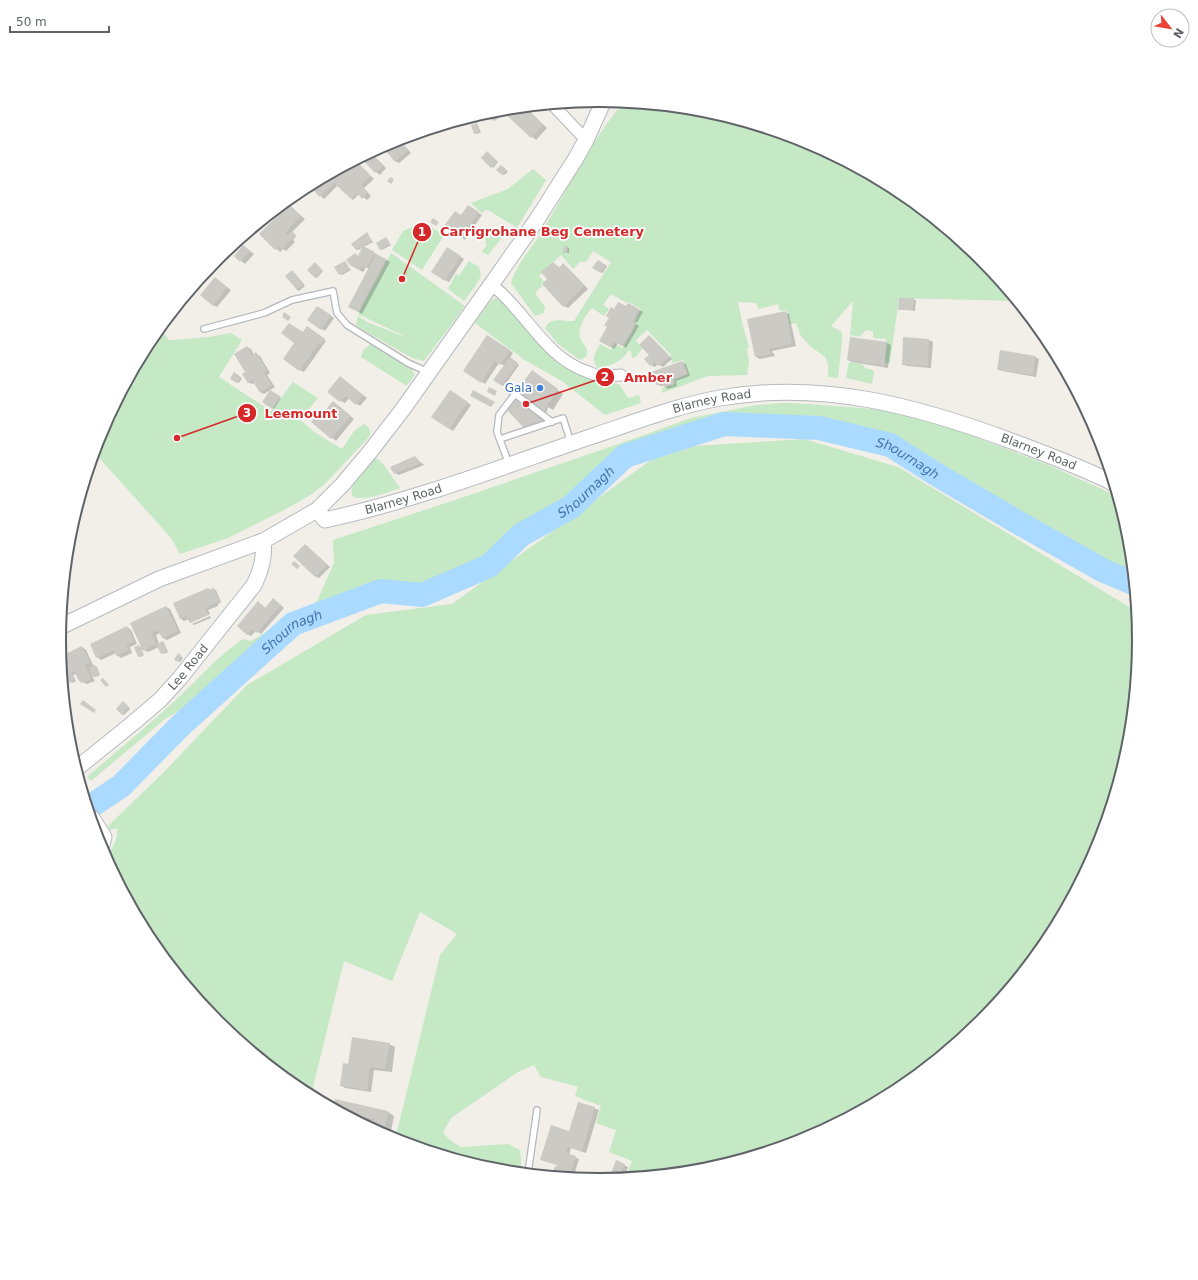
<svg xmlns="http://www.w3.org/2000/svg" width="1198" height="1280" viewBox="0 0 1198 1280" font-family="'DejaVu Sans',sans-serif">
<style>
.green{fill:#c5e8c5}
.shadow{fill:#0003}
.lines{fill:none;stroke-linecap:round;stroke-linejoin:round}
.river{stroke:#aadaff;stroke-width:24}
.building{fill:#cccac5}
.lane-casing{stroke:#b5b8bc;stroke-width:8}
.street-casing{stroke:#b5b8bc;stroke-width:13}
.secondary-casing{stroke:#b6babf;stroke-width:17}
.lane{stroke:#fff;stroke-width:5.5}
.street{stroke:#fff;stroke-width:11}
.secondary{stroke:#fff;stroke-width:15}
.shop-dot{fill:#3f7fe0;stroke:#fff;stroke-width:1.5}
.labels{text-anchor:middle;dominant-baseline:central;stroke-width:3.5;stroke-linejoin:round;paint-order:stroke}
.shop-label{font-size:12px;fill:#366cbe;stroke:#fff;text-anchor:end}
.street-label{font-size:12px;fill:#5f6368;stroke:#fff}
.water-label{font-size:13px;font-style:italic;fill:#4174aa;stroke:#fff}
.rim{fill:none;stroke:#5f6368;stroke-width:2}
.leader{fill:none;stroke:#d62828;stroke-width:1.5}
.callout-dot{fill:#d62828;stroke:#fff;stroke-width:1.5}
.mark-label{font-size:12px;text-anchor:middle;font-weight:bold;fill:#fff}
.callout-label{font-size:13px;text-anchor:middle;font-weight:bold;fill:#d62828;stroke:#fff;stroke-width:3.5;stroke-linejoin:round;paint-order:stroke}
</style>
<rect width="100%" height="100%" fill="#f1efe8"/>
<path class="green" d="M624 102 705 110 806 141 899 191 981 258 1016 301 899 298 890 363H885L886 339 873 338V332L869 330 865 331 860 337 850 335 853 301 831 326 842 332V341L838 378 828 377V364L825 357 810 346 801 336 796 323 790 324 787 310 780 311 778 304 759 309 756 303 738 302 743 326 749 347 747 348 749 362 747 375 708 376 662 393V388L675 384 674 380 688 374 683 360 672 363 670 354 647 330 636 340 642 349 636 357 632 358 631 351 629 350C621 362 612 366 597 368 591 357 595 354 600 344L611 350 615 344 623 348 637 323 635 321 641 309 628 302 627 303 611 294 603 305 609 309 604 316 592 308C588 312 585 317 583 321 571 344 592 342 586 357L580 360 558 344 545 328C551 316 562 322 574 321L611 262 593 251 586 262H580L573 269 561 255 539 276 544 281 541 284 542 286 535 293 545 307 544 313 535 316 511 283C516 266 529 251 539 236 567 192 589 142 624 102Z
M533 169 546 180 517 228 490 211 486 210 482 213 471 203 508 189Z
M423 222 444 235 422 270 392 250 403 231Z
M490 230 505 234 488 255 482 252 486 246 485 235Z
M391 253 465 306 424 361 412 358 358 327 356 324 358 316 367 322 410 339 358 314Z
M469 261 479 267 481 276 476 285 464 301 448 289 456 274 459 276Z
M498 297 505 301 539 344 559 364 578 374 591 380 615 383 620 385 628 398 639 395 641 403 605 415 562 381 526 361 475 323 491 300Z
M159 328 169 340H174L208 337 231 333 242 340 219 377 271 411 293 382 318 398 300 420 316 433 342 449 354 431 364 424C369 427 371 430 370 436L325 484 309 496 284 510 228 538 180 554 171 538 94 452 100 433 150 340Z
M371 344 411 368 415 375 407 385H405L361 357 364 349Z
M849 362 862 364 865 368 873 370 874 373 872 384 846 378Z
M786 403 823 405 885 410 957 430 1053 467 1117 496 1129 535 1133 579 1074 550 897 445 868 431 728 419 626 452 582 486 539 516 507 536 485 561 422 591 381 588 334 602 292 622 192 703 165 719 91 781 87 777C118 750 150 724 180 696 201 676 219 655 243 639L251 641 317 601 334 563 333 540 458 499 630 440 691 418 756 405Z
M804 439 898 467 1136 611 1139 640 1129 746 1098 847 1048 940 981 1022 899 1089 805 1139 704 1170 626 1177 632 1161 609 1152 616 1130 596 1123 601 1106 575 1096 578 1087 541 1077 534 1065 518 1072 451 1118 443 1133 451 1141 461 1147 508 1144 520 1150 522 1172 493 1170 395 1140 440 955 457 934 420 912 392 981 344 961 311 1095 299 1089 217 1022 150 940 106 858C112 848 118 840 117 828L110 830 108 826 164 772 247 685 366 615 452 604 651 460 695 446Z
M374 456 384 465 400 488C386 493 367 501 353 497 346 486 367 464 374 456Z"/>
<path class="shadow" d="M525 107 547 128 536 140 504 111 495 121 486 113Z
M477 124 481 132 477 134 475 133Z
M406 137 401 142 411 153 399 163 395 161 400 141 397 140Z
M371 153 386 168 380 175 376 172 362 158Z
M489 154 498 162 493 168 492 167Z
M356 161 374 179 364 188 371 196 367 200 359 194 353 200 338 185 324 199 311 187 316 182Z
M503 167 508 172 504 175 498 170Z
M289 205 305 219 292 232 296 236 293 240 295 242 286 251 283 249 280 252 261 234Z
M472 209 482 215 465 240 445 226Z
M368 235 373 242 358 250 356 249Z
M387 239 391 245 382 250 381 249Z
M244 246 254 254 245 264 235 256Z
M364 247 390 262 362 314 349 306 369 269 366 267 363 272 350 265 359 257Z
M568 247 569 248V253H566L564 252Z
M447 249 464 259 449 282 432 272Z
M598 261 607 266 603 273 594 268Z
M345 262 351 270 342 275 340 274Z
M553 263 560 268 563 265 567 267 588 289 568 308 564 306 549 279Z
M316 264 323 271 317 278 315 277Z
M294 273 305 286 299 291 297 290Z
M219 281 231 290 217 307 213 305Z
M900 299 916 300 915 311 899 309Z
M629 304 643 312 636 324 639 326 626 348 618 343 614 349 600 341 609 327 614 310 626 308Z
M321 309 334 318 325 331 322 329Z
M785 312 789 314 796 346 772 351 775 356 760 359 756 357Z
M307 328 326 341 304 372 300 370 303 333Z
M649 337 653 339 672 359 663 367 658 364 655 367 651 365Z
M491 338 513 353 510 358 519 365 504 386 495 380 505 366 499 363 485 384 464 371Z
M851 338 887 343 891 345 888 368 852 362 848 360Z
M904 338 929 340 933 342 931 368 907 366 903 364Z
M247 347 251 349 254 355 256 354 260 356 270 373 267 375 275 387 264 394 260 392 255 383 252 384 248 382Z
M1001 352 1035 357 1039 359 1036 377 1002 371 998 369Z
M682 362 686 364 690 376 676 381 677 386 668 389 664 385 661 386 657 384Z
M532 371 563 394 553 410 548 407 543 422 525 428 524 387Z
M234 374 242 378 239 383 231 378Z
M344 380 367 398 360 406 349 398 345 403 341 401Z
M513 384 517 388 511 395 505 391Z
M270 391 281 398 274 409 264 402Z
M454 393 471 405 453 431 433 417Z
M333 402 354 419 336 441 312 422 323 414Z
M414 457 424 465 399 475 395 473Z
M306 545 330 567 319 578 315 576Z
M208 589 216 590 221 602 218 604V606L208 610 210 614 192 622V623L189 619 184 621 180 618Z
M277 602 284 608 261 634 256 631 251 636 247 634 262 605 265 608Z
M166 607 170 609 181 633 167 640 163 638 160 633 156 635 159 644 163 642 164 643 168 652 164 654 159 647 148 652 141 649 144 655 141 657 139 656V646L143 648Z
M210 616 211 618 194 625 192 624Z
M127 627 131 630 137 644 130 647 132 653 121 658 117 655 116 653 101 660 97 657Z
M82 647 86 650 94 667H97L100 675 95 677 92 676 95 681 87 684 79 680 76 674 73 675 76 681 72 683 68 677 63 680 61 657Z
M178 655 183 658 180 662 175 660Z
M125 703 130 709 124 715 123 714Z
M389 1044 395 1047 392 1072 374 1070 371 1092 345 1088 341 1085 353 1065Z
M579 1103 599 1110 586 1153 571 1148 569 1155 579 1159 575 1172 577 1174 576 1178 553 1175 555 1169 558 1165 570 1132Z
M335 1108 388 1112 394 1116 390 1136 397 1140 373 1129 374 1121 351 1117Z
M624 1165 628 1167 624 1178 610 1179Z"/>
<g class="lines">
<path class="river" id="s1" d="M88 808 121 786 180 726 293 624 381 591 422 595 489 566 521 535 571 507 625 456 724 424 819 428 890 445 934 473 1012 519 1104 571 1133 583"/>
</g>
<path class="building" d="M525 107 543 125 531 138 502 111 493 121 485 113 494 110Z
M477 123 480 131 474 134 471 125Z
M400 140 408 150 395 162 386 151Z
M487 151 497 161 491 168 481 158Z
M370 153 383 166 375 173 361 158Z
M356 161 371 176 361 185 368 193 362 199 357 193 351 199 334 183 320 197 310 187 314 183Z
M501 165 507 170 502 175 496 170Z
M391 177 394 180 391 184 387 181Z
M289 204 301 216 285 233 288 235 292 231 296 235 282 249 279 247 275 250 259 234Z
M468 205 479 212 460 238 444 226 455 211 461 215Z
M433 218 439 222 436 226 430 222Z
M367 232 372 241 356 250 351 244Z
M386 237 390 244 380 250 376 243Z
M243 245 250 251 240 262 234 256Z
M363 246 375 252 366 268 362 266 359 270 350 265 346 260 355 253 358 256Z
M564 246H568L567 253H563Z
M447 247 461 256 445 281 431 272Z
M376 254 386 259 358 312 348 307Z
M598 260 606 265 601 273 592 268Z
M345 261 350 269 339 275 334 267Z
M315 262 322 270 315 278 307 270Z
M553 262 559 268 563 263 584 286 563 307 542 284 547 279 541 272Z
M292 270 304 284 297 290 285 276Z
M215 277 227 287 213 306 200 295Z
M899 298H914L913 310H898Z
M618 302 626 306 628 303 639 309 633 321 636 323 622 346 614 341 610 347 599 341 607 327 604 325 609 318 606 316 611 307 614 309Z
M317 306 331 315 321 330 307 320Z
M786 311 792 344 769 349 772 354 755 357 747 319Z
M284 312 291 317 288 321 282 317Z
M289 323 303 332 307 326 325 339 321 345 319 343 299 371 283 359 294 343 281 333Z
M487 335 510 350 500 365 495 361 481 383 463 371Z
M649 335 669 357 659 366 655 362 650 366 644 359 649 355 639 345Z
M850 337 887 342 884 366 847 360Z
M903 337 929 339 928 366 902 365Z
M247 346 252 355 256 352 267 370 264 372 272 385 260 393 252 380 248 383 242 374 245 372 234 354Z
M1000 350 1035 356 1033 375 997 370Z
M510 357 518 363 502 386 493 380Z
M682 361 687 374 673 379 674 384 664 387 662 383 656 385 651 372Z
M532 370 558 389 546 407 541 422 525 429 506 409 523 387 521 385Z
M234 372 241 377 237 383 230 379Z
M340 376 363 395 356 405 345 396 340 402 327 392Z
M511 382 516 386 509 395 504 391Z
M489 387 497 391 495 396 487 392Z
M270 390 280 396 272 409 262 402Z
M450 390 468 402 449 429 431 417Z
M473 390 495 402 491 407 470 396Z
M333 401 351 416 331 439 311 422 320 411 323 413Z
M415 456 421 463 394 474 390 467Z
M305 544 327 565 315 577 293 556Z
M294 561 300 566 297 569 291 564Z
M208 588 209 590 214 588 220 601 205 608 208 615 190 623 186 616 180 619 173 603Z
M273 598 281 605 257 633 252 629 247 635 237 626 258 601 265 608Z
M166 606 178 631 162 638 158 630 152 633 156 644 143 651 130 623Z
M127 626 134 641 126 645 129 650 116 656 114 650 96 658 90 644Z
M163 641 167 651 161 654 156 644Z
M139 645 143 655 138 657 134 647Z
M82 646 90 663 85 665 91 679 82 683 79 681 74 671 71 672 75 680 69 683 66 675 63 676 61 656Z
M178 653 182 656 178 662 174 660Z
M95 665 99 674 92 677 89 668Z
M103 678 109 685 106 687 100 680Z
M83 700 96 710 94 713 80 704Z
M123 701 129 707 122 715 116 709Z
M352 1037 390 1043 385 1069 370 1067 367 1090 340 1086 343 1063 348 1064Z
M335 1099 388 1111 384 1133 391 1135V1138L372 1128 374 1119 345 1114 334 1108Z
M578 1102 595 1107 582 1151 567 1147 566 1153 576 1156 569 1177 552 1175 554 1168 557 1165 540 1160 551 1125 569 1131Z
M616 1160 625 1164 619 1178 609 1179Z"/>
<g class="lines">
<defs>
<path id="lane" d="M204 329 264 313 292 300 333 291 337 313 347 325 408 363 428 372
M500 439 563 418 571 443
M509 464 497 432 499 415 515 394 552 422
M528 1173 537 1110"/>
<path id="street" d="M553 105 586 140
M491 284C526 311 544 357 588 372 591 373 595 375 599 376 606 377 614 375 621 375"/>
<g id="secondary">
<path id="s2" d="M317 510 325 520C417 500 504 466 593 436 635 422 676 406 720 398 822 380 918 406 1014 442 1048 455 1081 467 1113 483"/>
<path d="M60 627 159 579 263 541 317 510 342 485 369 453 403 409 498 275 538 218 576 158 586 140 604 100"/>
<path id="s3" d="M76 769 133 723 160 700 180 678 254 585C261 570 265 557 263 541"/>
<path d="M92 818 104 837 101 848"/>
</g>
</defs>
<use href="#lane" class="lane-casing"/>
<use href="#street" class="street-casing"/>
<use href="#secondary" class="secondary-casing"/>
<use href="#lane" class="lane"/>
<use href="#street" class="street"/>
<use href="#secondary" class="secondary"/>
</g>
<circle class="shop-dot" cx="540" cy="388" r="4"/>
<g class="labels">
<g class="shop-label">
<text x="532" y="388">Gala</text>
</g>
<g class="street-label">
<text stroke="none"><textPath href="#s2" startOffset="418">Blarney Road</textPath></text>
<text stroke="none"><textPath href="#s2" startOffset="754">Blarney Road</textPath></text>
<text stroke="none"><textPath href="#s2" startOffset="94">Blarney Road</textPath></text>
<text stroke="none"><textPath href="#s3" startOffset="152">Lee Road</textPath></text>
</g>
<g class="water-label">
<text stroke="none"><textPath href="#s1" startOffset="954">Shournagh</textPath></text>
<text stroke="none"><textPath href="#s1" startOffset="607">Shournagh</textPath></text>
<text stroke="none"><textPath href="#s1" startOffset="271">Shournagh</textPath></text>
</g>
</g>
<path d="M0 0H1198V1280H0ZM66 640a533 533 0 1 1 1066 0a533 533 0 1 1-1066 0Z" fill="#fff" fill-rule="evenodd"/>
<path class="rim" d="M66 640a533 533 0 1 1 1066 0a533 533 0 1 1-1066 0Z"/>
<path class="leader" d="M402 279L422 232M526 404L605 377M177 438L247 413"/>
<g class="callout-dot">
<circle cx="402" cy="279" r="4"/>
<circle cx="526" cy="404" r="4"/>
<circle cx="177" cy="438" r="4"/>
<circle cx="422" cy="232" r="10"/>
<circle cx="605" cy="377" r="10"/>
<circle cx="247" cy="413" r="10"/>
</g>
<g class="mark-label">
<text x="422" y="236">1</text>
<text x="605" y="381">2</text>
<text x="247" y="417">3</text>
</g>
<g class="callout-label">
<text x="542" y="236">Carrigrohane Beg Cemetery</text>
<text x="648" y="382">Amber</text>
<text x="301" y="418">Leemount</text>
</g>
<g transform="translate(1170 28) rotate(121)"><circle r="19" fill="#ffffff" stroke="#bfc1c3"/>
<path d="M0-3L7 15L0 10L-7 15Z" fill="#ea4335"/>
<text y="-6" font-size="11" font-weight="bold" text-anchor="middle" fill="#5f6368">N</text>
</g>
<path d="M10 26v6h99v-6" fill="none" stroke="#5f6368" stroke-width="2"/>
<text x="16" y="26" font-size="12" fill="#5f6368" stroke="#ffffff" stroke-width="3" paint-order="stroke">50 m</text>
</svg>
